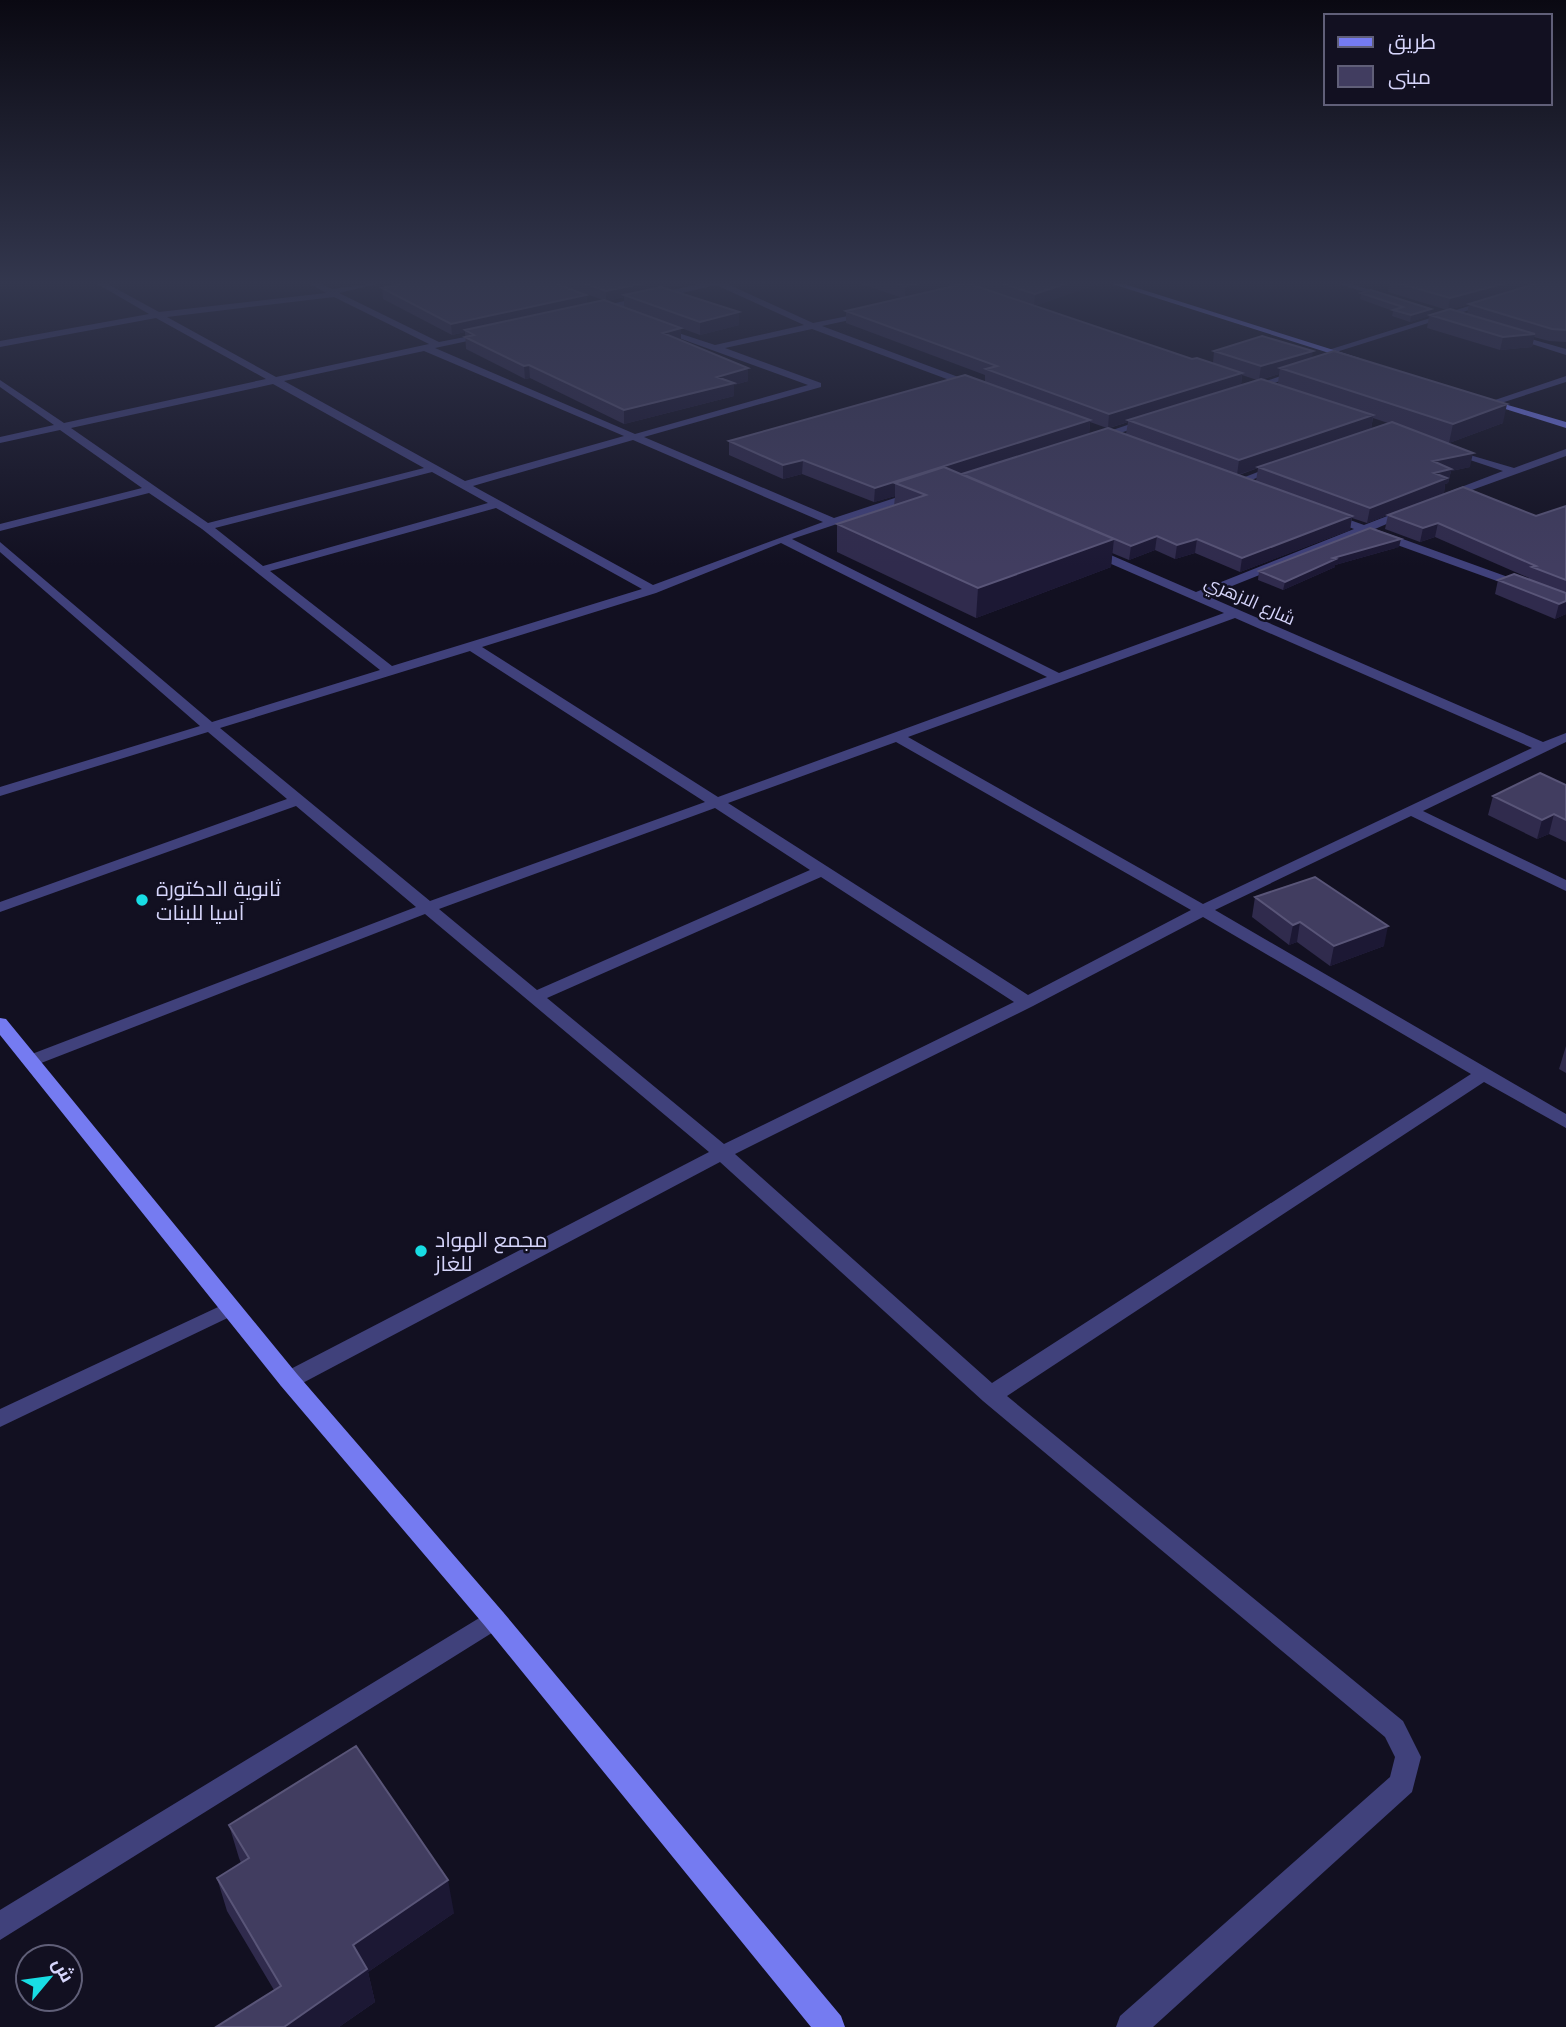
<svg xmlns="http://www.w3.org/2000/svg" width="1566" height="2027" viewBox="0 0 1566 2027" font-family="Poppins,Cairo,sans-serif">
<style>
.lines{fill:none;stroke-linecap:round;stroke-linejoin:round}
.street{fill:#40417b;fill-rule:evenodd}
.secondary{fill:#757bf1;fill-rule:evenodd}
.wall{fill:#302b4d;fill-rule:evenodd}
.shaded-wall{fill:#1c1834}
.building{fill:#413d60;stroke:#595578;stroke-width:2}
.poi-dot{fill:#18dde4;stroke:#121021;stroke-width:2.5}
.labels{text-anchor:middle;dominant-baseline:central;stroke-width:5;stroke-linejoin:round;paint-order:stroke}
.far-street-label{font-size:18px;fill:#d6d5fb;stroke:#121021}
.poi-label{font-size:21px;fill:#d6d5fb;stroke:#121021;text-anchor:start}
</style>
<rect width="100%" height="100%" fill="#121021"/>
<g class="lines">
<path class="street" d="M94 282H104L159 312 326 293 307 282H317L332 289 385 282 339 293 439 342 491 332V336L435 348 635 434 808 385 657 330V326L715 345 804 325 716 285 597 313 594 308 707 282H723L813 323 873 311V315L822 326 977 384V388H971L812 329 725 348 821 383V387L644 437 834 518 913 492H921V496L792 539 1059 673 1224 613 1086 553 1084 550 1090 546 1196 592 1354 529 1325 518V514H1333L1364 525 1408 508 1414 511 1412 513 1375 529 1566 598V606L1364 533 1207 596 1543 742 1566 733V742L1423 811 1566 880V891L1411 816 1215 910 1566 1114V1128L1484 1082 1007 1396 1403 1721 1421 1757 1412 1792 1153 2027H1116L1120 2016 1390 1777 1395 1757 1385 1737 983 1401 720 1162 297 1386 289 1388 281 1386 278 1380 281 1374 709 1152 425 914 36 1065 30 1066 21 1061 24 1057 416 907 296 806 0 912V902L287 799 208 732 0 796V787L200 726 0 552V542L212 722 380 670 202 529 149 493 0 531V524L142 488 60 430 0 443V437L54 425 0 387V380L64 423 266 379 156 318 0 347V341L149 314ZM334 297 429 344 276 377 167 317ZM424 351 624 436 465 481 284 381ZM273 384 424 468 208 523 71 428ZM633 440 823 522 653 585 473 486ZM432 472 488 503 263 566 215 528ZM496 508 642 589 392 666 270 571ZM781 543 1047 677 718 797 482 647 656 593ZM1235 618 1532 748 1203 904 908 737ZM470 651 705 802 430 901 220 728ZM896 742 1191 910 1028 995 728 803ZM715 808 810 870 537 990 439 909ZM821 877 1014 1002 724 1144 547 998ZM1203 917 1471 1074 992 1383 735 1154 1033 1006Z
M941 282H953L983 293 976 295Z
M1333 282H1345L1393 297 1389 300Z
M1488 300 1495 302 1333 353 1325 351Z
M1510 333 1566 349V355L1510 337Z
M1298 370 1306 372 1251 391 1243 389Z
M1566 376V382L1498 404 1489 402Z
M1148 418 1153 421 1152 423 1094 441 1089 438Z
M1446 448 1514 468 1566 449V456L1447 499 1443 498V494L1503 471 1446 452Z
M1276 465 1285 467 1241 484 1232 482Z
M231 1301 238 1303 242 1308 238 1313 0 1427V1409Z
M494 1609 503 1612 506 1619 503 1626 0 1940V1910Z"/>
<path class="secondary" d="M1106 282H1118L1359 358 1351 360Z
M1480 397 1566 422V428L1480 401Z
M0 1018 6 1019 297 1374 503 1612 841 2016 845 2027H811L485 1626 281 1386 0 1035Z"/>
</g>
<path class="wall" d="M392 282H552L586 295 587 303 603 300 553 282H696L665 288 739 312V325L700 335 681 328V340L748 368V381L734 385V396L624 424 530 378 525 379 466 349 465 332 452 335 383 299 382 288 392 287ZM624 297V307L608 301Z
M855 282H949V287L965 283 960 282H1104L1034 306 1192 359 1213 363 1214 351 1312 358 1503 423 1449 443 1470 467 1451 471 1448 483 1445 484 1444 493 1367 523 1352 518 1350 530 1240 572 1195 553 1175 559 1155 550 1129 560 1112 553 1111 567 976 618 837 552V524L894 506 895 496 874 502 802 474 783 479 729 455V441L985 382V375L846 323V311L903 298ZM1279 374 1278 384 1263 379ZM1242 375 1257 380 1241 385ZM1373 418 1388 423 1371 429ZM1090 422 1107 428 1089 434ZM1128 422 1126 434 1109 428 1122 424ZM1258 468 1256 481 1239 475Z
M1390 282H1566V342L1549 341 1534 337 1532 347 1500 350 1427 328 1429 316 1410 322 1392 316 1393 311 1360 299 1361 293 1430 315 1447 310 1388 292ZM1469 304 1467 314 1451 309 1463 306Z
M1566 506V614L1555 619 1495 594 1498 580 1529 579V578L1435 537 1420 542 1385 529 1388 515 1536 516Z
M1399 547 1335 565V567L1283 590 1258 580 1259 571Z
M1566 785V842L1549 834 1537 839 1488 815 1493 796Z
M1255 897 1384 946 1330 966 1297 942 1289 945 1252 917Z
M1566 1046V1073L1559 1069Z
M229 1825 454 1913 368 1972 375 2002 339 2027H216L274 1990 227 1911 217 1878 241 1863 239 1858Z"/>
<path class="shaded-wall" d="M649 282H696L628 297 624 295V297L606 301V291Z
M925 282H949V288L905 298V286Z
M1070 282H1104L1034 306 1035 294Z
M1509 282H1546L1448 310 1450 298Z
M586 295 587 305 465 330V332L452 335 451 324Z
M1431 309 1430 316 1410 322 1411 315Z
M739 312V325L700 335V322Z
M681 328V340L663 333Z
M1535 334 1532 347 1500 350 1503 337Z
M1313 351 1311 365 1280 368 1279 374 1259 380 1261 366Z
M529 365 530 378 525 379 524 366Z
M748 368V381L734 385V396L624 424V410L717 377Z
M1242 373 1241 386 1128 420V422L1108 428 1109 414Z
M1507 404 1503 423 1449 443 1453 424Z
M1373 415 1371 430 1237 475 1239 460Z
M1090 420 1089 434 913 490 895 483V496L874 502 875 488Z
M1473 453 1470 467 1451 471 1448 483 1445 484 1444 493 1367 523 1370 508 1433 461Z
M803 460 802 474 783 479V465Z
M1352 516 1350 530 1240 572 1242 558Z
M1438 523 1435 537 1420 542 1423 528Z
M1157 536 1155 550 1129 560 1131 546Z
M1114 539 1111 567 976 618 978 588Z
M1197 539 1195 553 1175 559 1177 545Z
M1401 539 1399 547 1335 565V567L1283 590 1285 582 1333 558Z
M1566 601V614L1555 619 1559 604Z
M1554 814 1549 834 1537 839 1542 820Z
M1300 922 1297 942 1289 945 1293 925Z
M1388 926 1384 946 1330 966 1334 946Z
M448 1880 454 1913 368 1972 375 2002 339 2027H284L353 1945Z"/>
<path class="building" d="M393 282H552L586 295 451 324 382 288 399 285Z
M580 282H649L606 291Z
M891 282H925L905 286Z
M998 282H1070L1035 294Z
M1394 282H1509L1450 298Z
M1541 282H1566V330L1552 329 1469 304Z
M967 283 1192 359 1197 358 1242 373 1109 414 986 369 997 366 846 311Z
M661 287 739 312 700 322 624 295Z
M1371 290 1431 309 1411 315 1393 310 1403 307 1361 293Z
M604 300 681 328 663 333 748 368 717 377 734 383 624 410 529 365 524 366 465 337 474 335 465 330Z
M1450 309 1535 334 1503 337 1430 315Z
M1262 336 1313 351 1261 366 1214 351Z
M1334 351 1507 404 1453 424 1280 368Z
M965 375 1090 420 875 488 803 460 783 465 729 441Z
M1261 379 1373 415 1239 460 1128 420Z
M1392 422 1473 453 1433 461 1451 469 1434 473 1447 478 1370 508 1258 467Z
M1108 428 1352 516 1242 558 1197 539 1177 545 1157 536 1131 546 962 474Z
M944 467 1114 539 978 588 837 524 926 495 895 483Z
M1463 487 1536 516 1566 506V580L1532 567 1536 566 1438 523 1423 528 1388 515Z
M1370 528 1401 539 1333 558 1336 559 1285 582 1259 571Z
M1514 574 1566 593V601L1559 604 1498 580Z
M1540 773 1566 785V820L1554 814 1542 820 1493 796Z
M1315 877 1388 926 1334 946 1300 922 1293 925 1255 897Z
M356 1746 448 1880 353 1945 367 1969 284 2027H216L281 1986 217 1878 249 1858 229 1825Z"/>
<linearGradient id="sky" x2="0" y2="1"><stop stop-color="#0a0912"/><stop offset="0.5" stop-color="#33374e"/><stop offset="1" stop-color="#33374e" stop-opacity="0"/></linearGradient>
<rect width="1566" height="566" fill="url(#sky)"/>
<g class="poi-dot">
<circle cx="142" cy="900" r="7"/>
<circle cx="421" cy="1251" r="7"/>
</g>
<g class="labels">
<g class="far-street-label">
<text transform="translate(1250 600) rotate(24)">شارع الازهري</text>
</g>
<g class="poi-label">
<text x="156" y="888">ثانوية الدكتورة<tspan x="156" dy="24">آسيا للبنات</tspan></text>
<text x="435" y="1239">مجمع الهواد<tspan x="435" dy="24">للغاز</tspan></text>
</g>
</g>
<rect x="1324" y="14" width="228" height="91" fill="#121021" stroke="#605f78" stroke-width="2"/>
<rect x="1338" y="37" width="35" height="10" fill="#757bf1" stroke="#605f78" stroke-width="2"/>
<text x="1388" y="49" font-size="21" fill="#d6d5fb">طريق</text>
<rect x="1338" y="66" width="35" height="21" fill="#413d60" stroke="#605f78" stroke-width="2"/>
<text x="1388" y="84" font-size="21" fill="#d6d5fb">مبنى</text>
<g transform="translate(49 1978) rotate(61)"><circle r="33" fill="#121021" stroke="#605f78" stroke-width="2"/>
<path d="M0-5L12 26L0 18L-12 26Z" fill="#18dde4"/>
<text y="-10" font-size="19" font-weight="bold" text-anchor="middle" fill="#d6d5fb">ش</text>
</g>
</svg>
